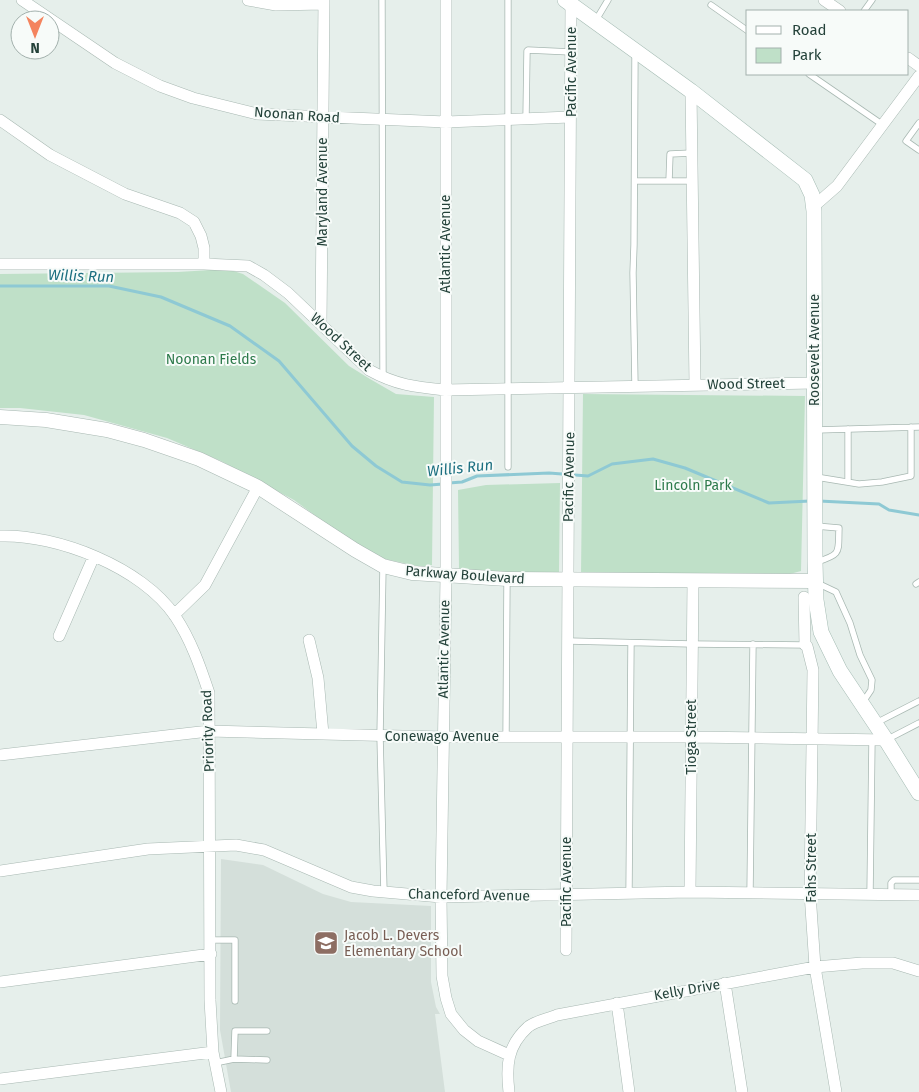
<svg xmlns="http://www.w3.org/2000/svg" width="919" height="1092" viewBox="0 0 919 1092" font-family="'Fira Sans',sans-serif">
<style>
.built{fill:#d4dfda}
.green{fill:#bfe0c8}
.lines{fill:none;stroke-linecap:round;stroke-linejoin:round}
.stream{stroke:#8ec9d4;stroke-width:3}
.service-casing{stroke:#a8b8b2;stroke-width:7}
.minor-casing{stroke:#a8b8b2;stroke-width:12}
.tertiary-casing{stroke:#a8b8b2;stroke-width:15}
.secondary-casing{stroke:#a4bbb3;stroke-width:16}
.service{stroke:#fff;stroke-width:5.5}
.minor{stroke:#fff;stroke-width:11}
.tertiary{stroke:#fff;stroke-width:14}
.secondary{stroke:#fff;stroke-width:15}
.labels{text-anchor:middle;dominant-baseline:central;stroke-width:4;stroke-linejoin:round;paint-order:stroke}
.street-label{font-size:14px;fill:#24423a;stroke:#f7fbf9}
.park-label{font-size:14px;fill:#2d7a4b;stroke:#f7fbf9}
.education-label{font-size:14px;fill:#785e54;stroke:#f7fbf9;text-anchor:start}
.water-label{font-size:15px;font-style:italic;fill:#1c6f80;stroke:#f7fbf9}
</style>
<rect width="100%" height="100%" fill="#e6efeb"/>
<path class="built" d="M221 859 263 865 323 894 351 902 431 906V982L436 1007 440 1014H435L445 1092H231L220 1030Z"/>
<path class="green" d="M227 269 243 274 285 303 349 366 370 379 396 394 434 397 432 565 422 567 380 558 343 536 294 500 221 461 167 438 84 415 20 408H0V274L178 272Z
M583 394 805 396 801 571 786 575H581Z
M560 483 559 573H467L459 568 458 490 486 485Z"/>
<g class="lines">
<path class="stream" d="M0 286H109L161 297 230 326 279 361 352 446 376 466 402 482 430 485 443 484
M449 483 462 482 477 476 549 473 588 476 612 464 653 459 685 468 769 503 810 501
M819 501 879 504 889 510 919 515"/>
<defs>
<path id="service" d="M382 0 383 378
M508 0V467
M711 5 748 31
M864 11 872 0
M596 20 608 0
M635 53 634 245 633 273 635 386
M809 74 883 125
M526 118 527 51 528 50 571 52
M919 123 906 141 919 150
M635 181H692
M669 181 670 154 692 153
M816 430 919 427
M816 477 859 484 882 482 911 476V427
M848 482V429
M816 526 839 528C838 553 842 554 817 562
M383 567 380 736 384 892
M817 583 836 592 850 623 860 655 872 680 871 690 863 702
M916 584 919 582
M569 641 692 644 805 645
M876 723 919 701
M506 737 507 579
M888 739 919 723
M629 893 631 643
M750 893 753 644
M870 894 872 740
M891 894V883L894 880H919
M211 940H235V1001
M234 1059 235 1031H267
M215 1063 234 1059 267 1060"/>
<path id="minor" d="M22 0 115 63 160 86 193 98 257 114 446 122 570 117
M248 0 276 5 323 4
M446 0V576L441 897 442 976 446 998 451 1014 464 1030 478 1041 509 1055
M824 0 840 11
M908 58 919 66
M691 91 695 385
M0 120 50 155 125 194 180 213 194 222 201 236 204 248V264
M813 207 837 186 919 76
M0 264H204L248 266 264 275 288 293 369 370C396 385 415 387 445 390L814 383
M321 324 324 0
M0 536C57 534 143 568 175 616 191 640 200 666 209 693L210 1000 213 1052 221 1092
M804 597 805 645 807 646 813 670 810 893 815 967 836 1092
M174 615 205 585 258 487
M59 636 94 556
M309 640 318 678 323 734
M0 755 209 731 442 737H691L886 740
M0 871 148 849 236 845 264 850 351 887 373 891 441 897 690 892 919 895
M690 892 693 581
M566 950 571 4
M0 982 211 954
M725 983 742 1092
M617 1003 629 1092
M0 1079 213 1052
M509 1092C506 1066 507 1046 528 1027 535 1021 548 1019 557 1015L815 967 862 963H893L919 971"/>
<path id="tertiary" d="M0 417 46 420 107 430 144 440 199 459 258 487 355 550 383 566 412 573 507 579 815 581"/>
<path id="secondary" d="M565 0 691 91 805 180 812 195 814 211 815 562 816 600 821 632 840 671 886 740 919 793"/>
</defs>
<use href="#service" class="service-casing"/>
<use href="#minor" class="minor-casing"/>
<use href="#tertiary" class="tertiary-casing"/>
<use href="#secondary" class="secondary-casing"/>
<use href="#service" class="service"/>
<use href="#minor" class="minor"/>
<use href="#tertiary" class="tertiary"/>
<use href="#secondary" class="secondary"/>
</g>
<defs>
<symbol id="school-square" viewBox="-11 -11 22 22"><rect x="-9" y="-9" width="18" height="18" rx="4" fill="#8d6e63" stroke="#f7fbf9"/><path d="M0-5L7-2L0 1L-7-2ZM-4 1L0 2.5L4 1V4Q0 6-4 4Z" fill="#fff"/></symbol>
</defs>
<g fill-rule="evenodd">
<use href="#school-square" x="312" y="929" width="28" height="28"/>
</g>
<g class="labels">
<g class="street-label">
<text transform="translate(571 72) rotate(-90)">Pacific Avenue</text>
<text transform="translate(297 115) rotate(4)">Noonan Road</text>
<text transform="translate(322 192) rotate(-90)">Maryland Avenue</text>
<text transform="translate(445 244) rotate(-90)">Atlantic Avenue</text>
<text transform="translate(341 342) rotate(43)">Wood Street</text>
<text transform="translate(814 350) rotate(-90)">Roosevelt Avenue</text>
<text transform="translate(746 384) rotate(-1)">Wood Street</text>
<text transform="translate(569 477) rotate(-89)">Pacific Avenue</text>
<text transform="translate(465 575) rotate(4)">Parkway Boulevard</text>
<text transform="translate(444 649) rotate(-89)">Atlantic Avenue</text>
<text transform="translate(208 731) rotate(-92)">Priority Road</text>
<text x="442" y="736">Conewago Avenue</text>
<text transform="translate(691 737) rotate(-90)">Tioga Street</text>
<text transform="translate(811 868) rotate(-90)">Fahs Street</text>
<text transform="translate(566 882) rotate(-90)">Pacific Avenue</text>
<text transform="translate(469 895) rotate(1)">Chanceford Avenue</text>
<text transform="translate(687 990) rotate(-10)">Kelly Drive</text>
</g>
<g class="park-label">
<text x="211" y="359">Noonan Fields</text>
<text x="693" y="485">Lincoln Park</text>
</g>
<g class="education-label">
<text x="344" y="935">Jacob L. Devers<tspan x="344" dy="16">Elementary School</tspan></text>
</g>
<g class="water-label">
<text transform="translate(81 276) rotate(2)">Willis Run</text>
<text transform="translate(460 468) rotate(-6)">Willis Run</text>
</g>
</g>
<rect x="746" y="10" width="162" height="65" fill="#f7fbf9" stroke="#a3b1ad"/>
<rect x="756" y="26" width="25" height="8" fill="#ffffff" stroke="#a3b1ad"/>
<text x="792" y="35" font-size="15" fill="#24423a">Road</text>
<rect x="756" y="48" width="25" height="15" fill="#bfe0c8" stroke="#a3b1ad"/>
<text x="792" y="60" font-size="15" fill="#24423a">Park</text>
<g transform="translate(35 35) rotate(180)"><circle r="24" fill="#f7fbf9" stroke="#a3b1ad"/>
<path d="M0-4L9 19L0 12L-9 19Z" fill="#f4845f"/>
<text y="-8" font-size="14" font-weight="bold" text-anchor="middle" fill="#24423a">N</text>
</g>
</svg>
